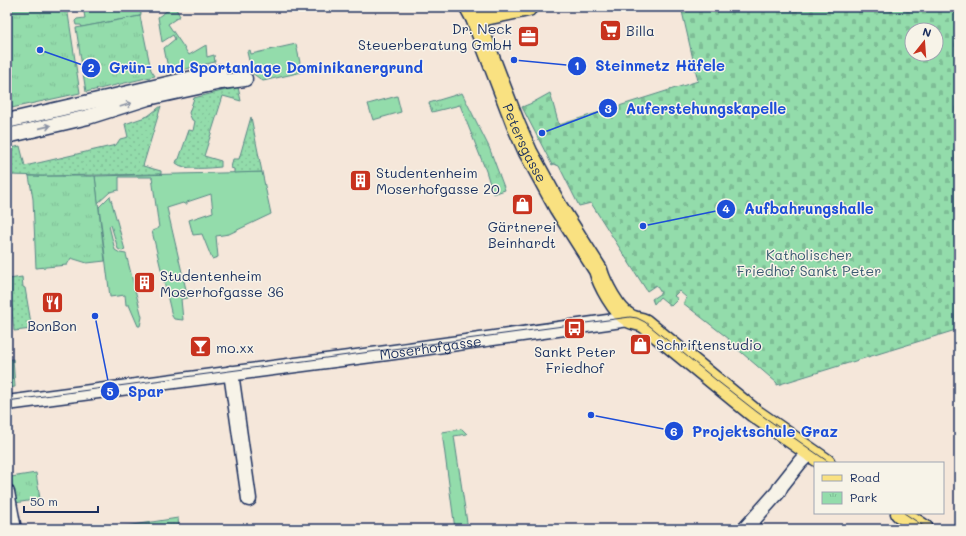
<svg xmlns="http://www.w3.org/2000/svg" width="966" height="536" viewBox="0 0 966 536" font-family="Mali,sans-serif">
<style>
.grass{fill:#93dcab;stroke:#578684}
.cemetery{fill:url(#cemetery-stones);stroke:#578684;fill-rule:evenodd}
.park{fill:url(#park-tufts);stroke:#578684}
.garden{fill:url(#garden-dots);stroke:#578684}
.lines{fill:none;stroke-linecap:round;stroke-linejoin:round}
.minor-casing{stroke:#1b2f5e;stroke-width:17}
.major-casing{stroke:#1b2f5e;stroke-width:21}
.minor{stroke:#f7f3e8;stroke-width:14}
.major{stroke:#f9e181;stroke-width:18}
.tram{stroke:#1b2f5e;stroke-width:1}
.oneway{stroke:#8991a3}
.labels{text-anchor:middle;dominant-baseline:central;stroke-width:3;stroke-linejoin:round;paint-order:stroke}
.poi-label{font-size:14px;fill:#1b2f5e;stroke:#f7f3e8;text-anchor:start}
.street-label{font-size:14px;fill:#1b2f5e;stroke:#f7f3e8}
.park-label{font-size:14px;fill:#395a71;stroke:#f7f3e8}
.leader{fill:none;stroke:#1d4ed8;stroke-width:1.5}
.callout-dot{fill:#1d4ed8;stroke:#f7f3e8;stroke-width:1.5}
.mark-label{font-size:12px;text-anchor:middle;font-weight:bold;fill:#fff}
.callout-label{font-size:15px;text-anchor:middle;font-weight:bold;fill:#1d4ed8;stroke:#f7f3e8;stroke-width:3;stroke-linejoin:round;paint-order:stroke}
</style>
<defs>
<pattern id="cemetery-stones" width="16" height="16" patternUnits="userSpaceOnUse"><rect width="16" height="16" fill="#93dcab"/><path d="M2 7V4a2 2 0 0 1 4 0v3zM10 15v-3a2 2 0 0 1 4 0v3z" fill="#7ebd96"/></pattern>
<pattern id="park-tufts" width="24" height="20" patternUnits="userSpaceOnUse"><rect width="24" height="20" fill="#93dcab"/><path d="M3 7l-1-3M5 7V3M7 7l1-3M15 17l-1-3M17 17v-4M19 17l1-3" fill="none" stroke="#7ebd96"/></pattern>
<pattern id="garden-dots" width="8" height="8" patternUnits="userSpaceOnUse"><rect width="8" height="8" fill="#93dcab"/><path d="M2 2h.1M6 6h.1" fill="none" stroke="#7ebd96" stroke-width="1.8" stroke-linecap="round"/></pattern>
</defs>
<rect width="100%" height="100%" fill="#f5e7da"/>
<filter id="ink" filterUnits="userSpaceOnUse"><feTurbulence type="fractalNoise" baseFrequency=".025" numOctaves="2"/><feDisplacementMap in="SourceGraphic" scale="8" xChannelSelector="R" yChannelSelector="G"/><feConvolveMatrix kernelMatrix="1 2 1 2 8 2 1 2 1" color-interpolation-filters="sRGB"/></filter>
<g filter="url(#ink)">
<path class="grass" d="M83 7H140L141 14 140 16 82 27 81 25H76L75 21 77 19 85 18Z
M169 7H175L180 16 168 24 189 55 206 45 207 57 214 55 215 62 169 73 164 48 175 39 173 35 162 42 158 17 168 10 167 8Z
M296 44 302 72 263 81 252 73 247 52 250 50 251 54Z
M397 96 401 112 373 120 368 104Z
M262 172 271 214 229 234 216 236 218 257 212 259 202 234 193 235 189 220 213 212 211 194 187 202V204H184L183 203 167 208 188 298 181 299 183 320 174 319 172 316 152 231 159 228 152 177H119V190L110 192 98 203 95 176Z
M110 196 125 250 122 251 118 249 111 225 109 226 115 250 120 253 126 254 142 317 140 326H138L129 305H126L125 295 110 297 99 207Z
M13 359 15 387 7 388V360Z
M462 429 467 434 454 436 468 529H455L442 432Z"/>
<path class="cemetery" d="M681 7H959V329L777 385V383L728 341 729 339 683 303 687 298 679 291 674 296 678 299 671 306 660 297 654 304 652 299 661 293 656 285 647 291 591 203 579 206 559 166 554 164 552 165 522 107 532 103 550 93 559 125 698 81ZM912 30H936V54H912Z"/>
<path class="park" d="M7 7H67L80 93 7 109Z
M140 16 151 70 155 76 86 92 76 28Z
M462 93 489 147 505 190 493 194 486 171 460 105 432 112 429 103Z
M29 176H95L105 261 87 263 71 258 67 265 36 268 33 199Z
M36 473 40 499 15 503 11 477Z
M178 518 179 529H106Z"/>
<path class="garden" d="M238 87 241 101 223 96 204 156 221 161V167C209 168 185 171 176 163L177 160 179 159 189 130 193 131 195 121 192 120 189 113 194 98Z
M161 106 143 166 161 171V174L42 176 11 175 7 171V149L20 146 25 166 116 145 120 139 128 137 125 124 148 116Z
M251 117 262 172 234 173V169L231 168 233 159H239Z
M22 277 23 287 25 288 32 329 14 331 9 279Z"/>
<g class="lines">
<defs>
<g id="minor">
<path d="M7 121 219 72 221 82"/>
<path d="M7 136 88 117 148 98 221 82 245 79"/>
<path d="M231 373 249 499"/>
<path id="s1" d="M7 403 387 353 629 319"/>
<path d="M7 492 14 529"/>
<path d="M745 529 778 492 781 486 800 462 810 452"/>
</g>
<g id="major">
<path id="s2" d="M469 7 475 18 516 125 528 152 558 207 598 270C602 284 616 311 629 318 633 321 639 321 644 323L754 413 826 463"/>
<path d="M475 18 528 7"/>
<path d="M900 513 924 529"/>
</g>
</defs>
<use href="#minor" class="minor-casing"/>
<use href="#major" class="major-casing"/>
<use href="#minor" class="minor"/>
<use href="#major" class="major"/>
<path class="tram" d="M7 401 630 317 637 318 645 322 716 380 757 412 830 463
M904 513 928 529"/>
</g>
<defs><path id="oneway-shaft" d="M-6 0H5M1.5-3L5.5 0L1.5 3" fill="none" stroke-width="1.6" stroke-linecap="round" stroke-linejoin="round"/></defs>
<g class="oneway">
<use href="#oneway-shaft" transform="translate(126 105) rotate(-18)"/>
<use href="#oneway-shaft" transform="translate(45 127) rotate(-13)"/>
</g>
</g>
<defs>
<symbol id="supermarket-square" viewBox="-11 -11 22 22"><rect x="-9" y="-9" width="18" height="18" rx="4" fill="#c8321e" stroke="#f7f3e8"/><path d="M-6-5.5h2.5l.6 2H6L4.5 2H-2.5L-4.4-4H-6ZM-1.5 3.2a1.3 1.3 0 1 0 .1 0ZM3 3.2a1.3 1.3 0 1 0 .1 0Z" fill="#fff"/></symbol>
<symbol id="office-square" viewBox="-11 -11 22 22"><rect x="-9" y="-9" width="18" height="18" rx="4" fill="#c8321e" stroke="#f7f3e8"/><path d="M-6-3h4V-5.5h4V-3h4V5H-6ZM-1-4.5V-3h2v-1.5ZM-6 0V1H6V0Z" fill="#fff"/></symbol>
<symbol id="building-square" viewBox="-11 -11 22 22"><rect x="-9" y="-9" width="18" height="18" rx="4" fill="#c8321e" stroke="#f7f3e8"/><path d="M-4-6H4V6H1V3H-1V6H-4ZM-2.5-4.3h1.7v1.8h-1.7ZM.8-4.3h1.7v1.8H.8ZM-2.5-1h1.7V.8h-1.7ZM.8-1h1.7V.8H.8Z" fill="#fff"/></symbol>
<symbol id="shop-square" viewBox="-11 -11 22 22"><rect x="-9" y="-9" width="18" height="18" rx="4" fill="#c8321e" stroke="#f7f3e8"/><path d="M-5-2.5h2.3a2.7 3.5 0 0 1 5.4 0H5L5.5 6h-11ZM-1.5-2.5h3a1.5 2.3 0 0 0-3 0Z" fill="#fff"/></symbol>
<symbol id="restaurant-square" viewBox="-11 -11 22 22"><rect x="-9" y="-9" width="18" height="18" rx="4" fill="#c8321e" stroke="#f7f3e8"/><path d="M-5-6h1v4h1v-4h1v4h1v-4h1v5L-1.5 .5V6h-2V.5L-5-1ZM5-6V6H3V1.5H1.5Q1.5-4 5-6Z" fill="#fff"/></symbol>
<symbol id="bus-square" viewBox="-11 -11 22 22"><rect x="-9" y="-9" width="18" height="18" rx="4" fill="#c8321e" stroke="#f7f3e8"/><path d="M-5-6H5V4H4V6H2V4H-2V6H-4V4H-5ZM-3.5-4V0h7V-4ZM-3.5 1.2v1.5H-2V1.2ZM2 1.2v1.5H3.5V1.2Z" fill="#fff"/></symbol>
<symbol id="bar-square" viewBox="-11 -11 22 22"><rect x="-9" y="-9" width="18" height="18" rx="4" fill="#c8321e" stroke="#f7f3e8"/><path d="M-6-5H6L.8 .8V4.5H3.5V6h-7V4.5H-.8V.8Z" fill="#fff"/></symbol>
</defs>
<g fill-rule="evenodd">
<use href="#supermarket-square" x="598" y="18" width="25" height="25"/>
<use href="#office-square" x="516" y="24" width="25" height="25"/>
<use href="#building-square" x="348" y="168" width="25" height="25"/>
<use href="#shop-square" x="510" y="192" width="25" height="25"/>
<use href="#building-square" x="132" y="270" width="25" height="25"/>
<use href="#restaurant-square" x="40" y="290" width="25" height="25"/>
<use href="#bus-square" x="562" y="316" width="25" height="25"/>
<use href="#shop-square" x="628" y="332" width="25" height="25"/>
<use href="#bar-square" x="188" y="334" width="25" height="25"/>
</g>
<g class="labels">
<g class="poi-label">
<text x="512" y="28" text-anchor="end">Dr. Neck<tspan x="512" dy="16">Steuerberatung GmbH</tspan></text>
<text x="626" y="30">Billa</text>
<text x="376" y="172">Studentenheim<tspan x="376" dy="16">Moserhofgasse 20</tspan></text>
<text x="522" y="226" text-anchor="middle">Gärtnerei<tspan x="522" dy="16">Beinhardt</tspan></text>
<text x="160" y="275">Studentenheim<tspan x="160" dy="16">Moserhofgasse 36</tspan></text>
<text x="52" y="325" text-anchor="middle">BonBon</text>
<text x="656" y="344">Schriftenstudio</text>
<text x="216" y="347">mo.xx</text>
<text x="575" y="351" text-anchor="middle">Sankt Peter<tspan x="575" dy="16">Friedhof</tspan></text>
</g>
<g class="street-label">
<text stroke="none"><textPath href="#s2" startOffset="147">Petersgasse</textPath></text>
<text stroke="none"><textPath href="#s1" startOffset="427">Moserhofgasse</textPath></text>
</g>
<g class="park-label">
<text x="809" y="254">Katholischer<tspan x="809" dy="16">Friedhof Sankt Peter</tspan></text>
</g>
</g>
<path class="leader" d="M514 60L577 66M40 50L91 68M542 133L608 108M643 226L726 209M95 316L110 391M591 415L674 431"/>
<g class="callout-dot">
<circle cx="514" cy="60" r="4"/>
<circle cx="40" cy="50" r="4"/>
<circle cx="542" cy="133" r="4"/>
<circle cx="643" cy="226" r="4"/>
<circle cx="95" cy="316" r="4"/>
<circle cx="591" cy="415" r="4"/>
<circle cx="577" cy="66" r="10"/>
<circle cx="91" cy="68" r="10"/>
<circle cx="608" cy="108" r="10"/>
<circle cx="726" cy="209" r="10"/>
<circle cx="110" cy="391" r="10"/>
<circle cx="674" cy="431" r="10"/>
</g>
<g class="mark-label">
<text x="577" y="70">1</text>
<text x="91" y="72">2</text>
<text x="608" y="113">3</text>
<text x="726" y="213">4</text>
<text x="110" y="396">5</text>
<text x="674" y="436">6</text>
</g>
<g class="callout-label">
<text x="660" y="71">Steinmetz Häfele</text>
<text x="266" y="73">Grün- und Sportanlage Dominikanergrund</text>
<text x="706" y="114">Auferstehungskapelle</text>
<text x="809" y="214">Aufbahrungshalle</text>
<text x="146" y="397">Spar</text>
<text x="765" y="437">Projektschule Graz</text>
</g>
<rect width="966" height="536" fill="none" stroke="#f7f3e8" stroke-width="24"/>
<rect x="12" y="12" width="942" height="512" fill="none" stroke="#1b2f5e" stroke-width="1.5" filter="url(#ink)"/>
<rect x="814" y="462" width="130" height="52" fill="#f7f3e8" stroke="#9fa5b1"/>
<rect x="822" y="475" width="20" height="6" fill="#f9e181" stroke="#9fa5b1"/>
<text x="850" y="482" font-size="12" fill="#1b2f5e">Road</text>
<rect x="822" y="492" width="20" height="12" fill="url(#park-tufts)" stroke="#9fa5b1"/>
<text x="850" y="502" font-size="12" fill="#1b2f5e">Park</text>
<g transform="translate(924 42) rotate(17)"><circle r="19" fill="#f7f3e8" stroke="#9fa5b1"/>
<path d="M0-3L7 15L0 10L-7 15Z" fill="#c8321e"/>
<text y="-6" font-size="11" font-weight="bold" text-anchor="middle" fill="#1b2f5e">N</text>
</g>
<path d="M24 506v6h74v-6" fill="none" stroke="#1b2f5e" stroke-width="2"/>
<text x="30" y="506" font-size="12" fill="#1b2f5e" stroke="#f7f3e8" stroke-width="3" paint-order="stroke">50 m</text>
</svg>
